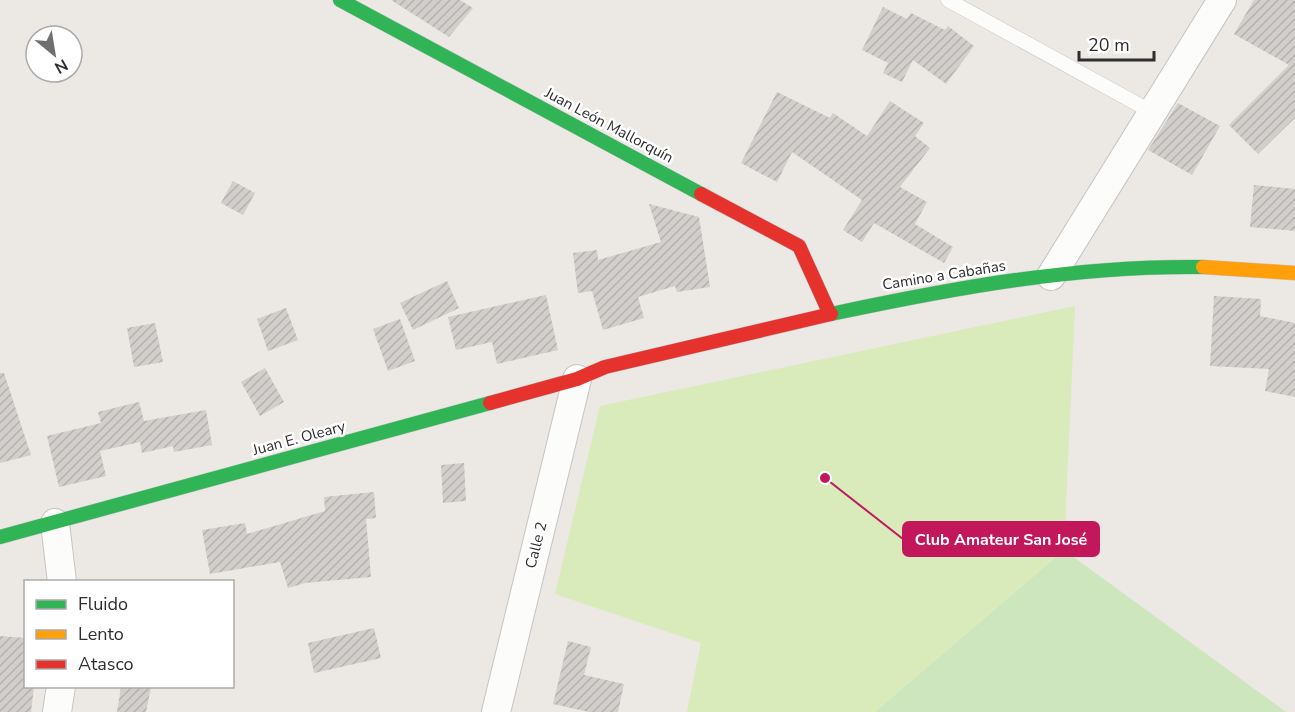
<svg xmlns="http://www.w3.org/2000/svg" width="1295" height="712" font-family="'Nunito Sans',sans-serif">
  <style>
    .green { fill: #cee6be }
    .pitch { fill: #d9eabb }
    .building { fill: url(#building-hatch) }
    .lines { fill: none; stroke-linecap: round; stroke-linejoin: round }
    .lane-casing { stroke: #c5c4c5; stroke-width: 15 }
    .street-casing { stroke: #c5c4c5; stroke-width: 30 }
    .fast-casing { stroke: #c5c4c5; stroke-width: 15 }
    .slow-casing { stroke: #c5c4c5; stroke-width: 15 }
    .jam-casing { stroke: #c5c4c5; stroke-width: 15 }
    .lane { stroke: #fcfcfb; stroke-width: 14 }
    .street { stroke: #fcfcfb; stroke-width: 28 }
    .fast { stroke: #30b455; stroke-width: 14 }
    .slow { stroke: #ff9f0a; stroke-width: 14 }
    .jam { stroke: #e5322d; stroke-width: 14 }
    .labels { text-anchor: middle; stroke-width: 5; stroke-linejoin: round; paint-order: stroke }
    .street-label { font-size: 15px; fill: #2e2e2e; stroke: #fff }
    .leader { fill: none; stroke: #c2185b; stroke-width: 2 }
    .callout-dot { fill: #c2185b; stroke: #fff; stroke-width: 2 }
    .callout { fill: #c2185b; stroke: #c2185b; stroke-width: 2 }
    .callout-label { font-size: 16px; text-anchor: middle; font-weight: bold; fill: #fff }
  </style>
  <defs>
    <pattern id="building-hatch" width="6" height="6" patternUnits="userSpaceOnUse" patternTransform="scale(1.5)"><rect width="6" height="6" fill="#d1cecb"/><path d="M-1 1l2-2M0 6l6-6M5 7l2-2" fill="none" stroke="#b4b1af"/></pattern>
  </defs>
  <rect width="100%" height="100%" fill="#ece8e4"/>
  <polygon class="green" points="1064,550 1286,712 875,712"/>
  <polygon class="pitch" points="1075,306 1064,550 875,712 687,712 701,643 555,594 600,406"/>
  <g class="building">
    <polygon points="391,0 460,0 473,8 449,37"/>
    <polygon points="1254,0 1295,0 1295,118 1258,154 1229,125 1289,65 1234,34"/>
    <polygon points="883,7 907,19 911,13 945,30 948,26 974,46 946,84 913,60 902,82 883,73 888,63 862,50"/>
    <polygon points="777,92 830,118 833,113 867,136 890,101 924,123 915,136 930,148 900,187 927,202 915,224 953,247 944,263 874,223 862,242 843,230 862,200 792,152 777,182 741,163"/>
    <polygon points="1178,103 1220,126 1192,175 1148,150"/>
    <polygon points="233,181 255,193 243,215 221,203"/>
    <polygon points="1254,185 1295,189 1295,231 1250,227"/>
    <polygon points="649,204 699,217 710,287 677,292 675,286 638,297 644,318 603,330 592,291 578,293 573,253 597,250 598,260 661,242"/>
    <polygon points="447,281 459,308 413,330 400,303"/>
    <polygon points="546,295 558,350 497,364 492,342 456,350 448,317"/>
    <polygon points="1214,296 1261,299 1260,316 1295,323 1295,397 1265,391 1269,369 1210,366"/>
    <polygon points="286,308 298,340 268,351 257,319"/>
    <polygon points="400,319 415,361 388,371 373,329"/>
    <polygon points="155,323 163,362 134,367 127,328"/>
    <polygon points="265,368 284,402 260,416 241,382"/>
    <polygon points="0,373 4,373 31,455 0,463"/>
    <polygon points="139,402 144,421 206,410 212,445 174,452 173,446 142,453 140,442 100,451 106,476 59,487 47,436 101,423 98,412"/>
    <polygon points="464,463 466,501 443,503 441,465"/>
    <polygon points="374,492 376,518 366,519 371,577 305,583 288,588 280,562 210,574 202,530 245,523 247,534 325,511 324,497"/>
    <polygon points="374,628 381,658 314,673 308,643"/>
    <polygon points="0,636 26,638 26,687 34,687 31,712 0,712"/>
    <polygon points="568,641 591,647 584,675 624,684 618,712 589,712 553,704"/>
    <polygon points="121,687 151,687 146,712 117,712"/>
  </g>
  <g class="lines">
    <g class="lane-casing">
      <polyline id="lane" points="948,0 1152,112"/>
    </g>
    <g class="street-casing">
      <g id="street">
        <polyline points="1051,276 1222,0"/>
        <polyline points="55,523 62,582"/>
        <polyline points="57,712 61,686"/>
        <polyline points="496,712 577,379"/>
      </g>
    </g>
    <g class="fast-casing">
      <g id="fast">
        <polyline points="340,0 701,194"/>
        <path d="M831,314C953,288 1078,265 1203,267"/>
        <polyline points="0,537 490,403"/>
      </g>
    </g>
    <g class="slow-casing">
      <polyline id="slow" points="1203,267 1295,273"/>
    </g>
    <g class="jam-casing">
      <g id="jam">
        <polyline points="701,194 799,246 829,312"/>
        <polyline points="490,403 577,379 605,367 831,314"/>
      </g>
    </g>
    <use href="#lane" class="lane"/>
    <use href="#street" class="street"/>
    <use href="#fast" class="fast"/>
    <use href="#slow" class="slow"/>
    <use href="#jam" class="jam"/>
  </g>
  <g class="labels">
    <g class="street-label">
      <text transform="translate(609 125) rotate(28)" y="5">Juan León Mallorquín</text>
      <text transform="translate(944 275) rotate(-9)" y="5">Camino a Cabañas</text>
      <text transform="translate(299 438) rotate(-15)" y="5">Juan E. Oleary</text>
      <text transform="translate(536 545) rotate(-76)" y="5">Calle 2</text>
    </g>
  </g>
  <path class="leader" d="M825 478L903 539"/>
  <circle class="callout-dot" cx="825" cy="478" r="6"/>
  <rect class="callout" x="903" y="522" width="196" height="34" rx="6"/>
  <g class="callout-label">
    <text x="1001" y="545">Club Amateur San José</text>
  </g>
  <rect x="24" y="580" width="210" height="108" fill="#ffffff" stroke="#ababab" stroke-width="1.5"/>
  <rect x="36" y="600" width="30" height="9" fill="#30b455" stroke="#ababab" stroke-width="1.5"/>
  <text x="78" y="610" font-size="18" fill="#2e2e2e">Fluido</text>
  <rect x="36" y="630" width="30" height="9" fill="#ff9f0a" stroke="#ababab" stroke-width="1.5"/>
  <text x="78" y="640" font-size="18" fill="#2e2e2e">Lento</text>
  <rect x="36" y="660" width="30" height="9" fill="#e5322d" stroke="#ababab" stroke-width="1.5"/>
  <text x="78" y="670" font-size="18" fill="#2e2e2e">Atasco</text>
  <g transform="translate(54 54) rotate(150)"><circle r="28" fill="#ffffff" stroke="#ababab" stroke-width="1.5"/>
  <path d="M0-4.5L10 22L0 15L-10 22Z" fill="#706f6e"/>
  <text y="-9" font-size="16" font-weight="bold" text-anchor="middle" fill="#2e2e2e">N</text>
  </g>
  <path d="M1079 51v9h75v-9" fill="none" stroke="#2e2e2e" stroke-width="3"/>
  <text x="1088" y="51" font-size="18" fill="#2e2e2e" stroke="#ffffff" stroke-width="4.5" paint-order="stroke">20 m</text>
</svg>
